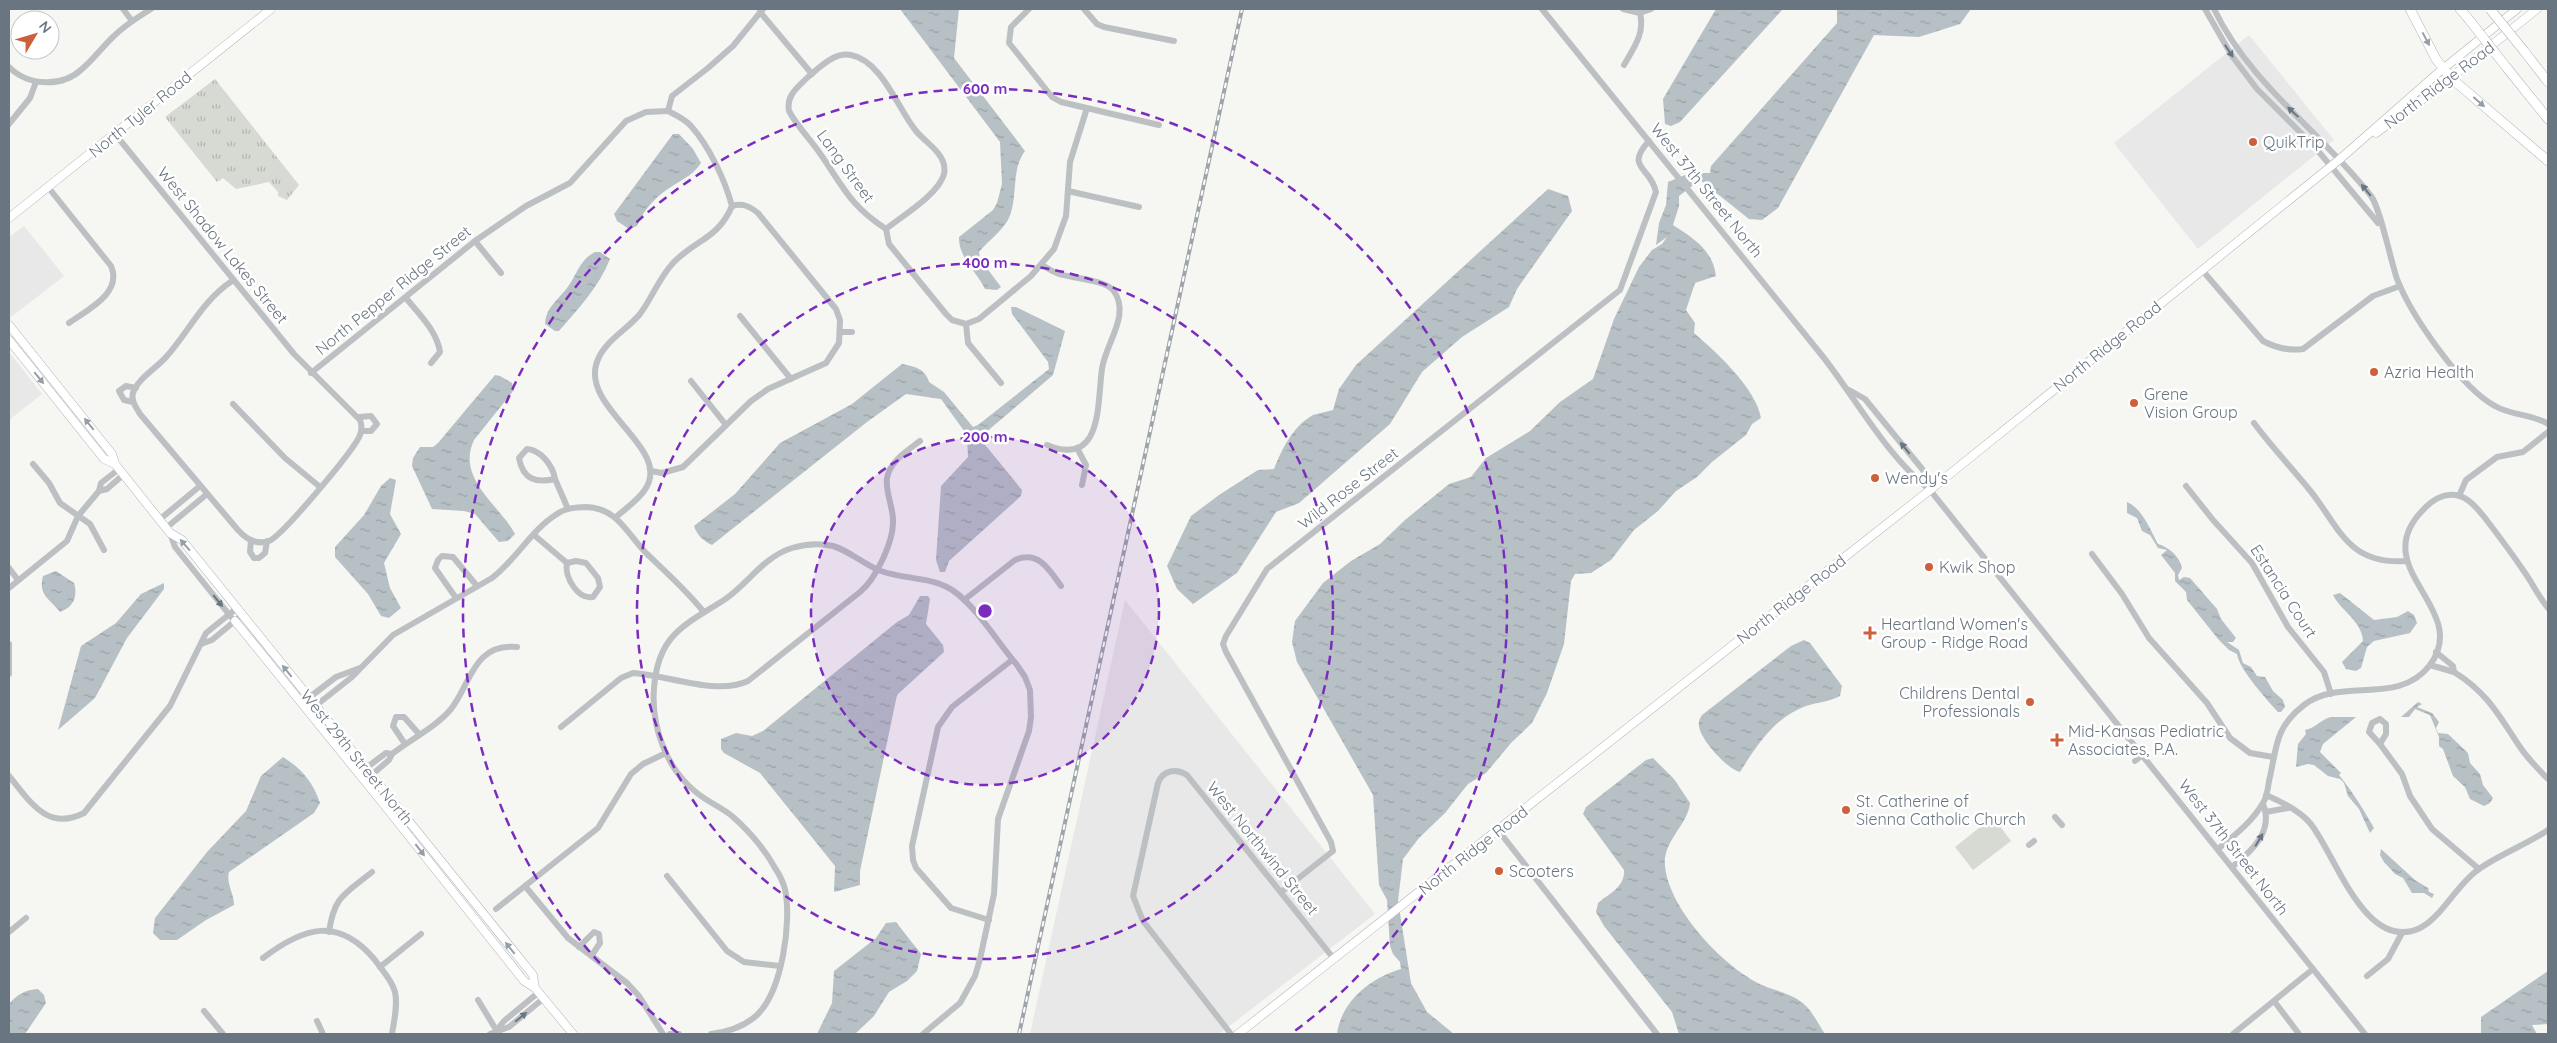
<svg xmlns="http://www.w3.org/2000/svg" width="2557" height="1043" font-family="Quicksand,sans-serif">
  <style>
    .built { fill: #e7e8e7 }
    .grass { fill: url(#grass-tufts) }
    .park { fill: #d6dad3 }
    .water { fill: url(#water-ripples) }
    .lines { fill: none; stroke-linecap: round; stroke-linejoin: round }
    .major-casing { stroke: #b0b4b7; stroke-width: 9 }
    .highway-casing { stroke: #b2b5b8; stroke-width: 10 }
    .minor { stroke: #bcc0c3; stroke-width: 6 }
    .major { stroke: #fff; stroke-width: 8 }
    .highway { stroke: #fff; stroke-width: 9 }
    .rail-casing { stroke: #9ea4a9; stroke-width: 4 }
    .rail { stroke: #fff; stroke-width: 2; stroke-dasharray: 5.5; stroke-linecap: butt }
    .highway-bridge-casing { stroke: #b2b5b8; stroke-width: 10; stroke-linecap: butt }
    .highway-bridge { stroke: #fff; stroke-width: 9 }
    .oneway { fill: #969fa7 }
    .oneway2 { fill: #697681 }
    .ring { fill: none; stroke: #7b2cbf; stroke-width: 2.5; stroke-dasharray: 9 6 }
    .poi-dot { fill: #ce5f3b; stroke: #fff; stroke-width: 2 }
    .labels { text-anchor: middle; stroke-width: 5; stroke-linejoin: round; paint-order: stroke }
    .street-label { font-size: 16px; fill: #697681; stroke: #fff }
    .poi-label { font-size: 16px; fill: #697681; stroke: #fff; text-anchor: start }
    .centre { fill: #7b2cbf; stroke: #fff; stroke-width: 2.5 }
    .ring-label { font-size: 15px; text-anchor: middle; font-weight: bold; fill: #7b2cbf; stroke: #fff; stroke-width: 5; stroke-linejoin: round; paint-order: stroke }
  </style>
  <defs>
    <pattern id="grass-tufts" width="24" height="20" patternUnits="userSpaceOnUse" patternTransform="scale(1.25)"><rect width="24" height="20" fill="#d6dad3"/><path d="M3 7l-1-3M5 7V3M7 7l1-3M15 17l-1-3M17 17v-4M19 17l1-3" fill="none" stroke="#b2b5b1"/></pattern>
    <pattern id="water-ripples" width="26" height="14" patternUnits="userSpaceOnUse" patternTransform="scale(1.25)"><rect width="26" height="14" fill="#b7c1c5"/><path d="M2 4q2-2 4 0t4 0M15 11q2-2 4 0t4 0" fill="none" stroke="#99a1a5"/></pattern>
  </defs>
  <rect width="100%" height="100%" fill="#f6f6f3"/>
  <g class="built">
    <polygon points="2249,35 2334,140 2198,249 2114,143"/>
    <polygon points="24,226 64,276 11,317 9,314 9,237"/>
    <polygon points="9,352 42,394 9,420"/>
    <polygon points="1125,600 1375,914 1219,1034 1030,1034"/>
  </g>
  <polygon class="grass" points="215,79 299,185 287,200 278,196 278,192 269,182 236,189 223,178 217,182 165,117"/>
  <polygon class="park" points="1993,817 2011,841 1973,870 1955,847"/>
  <g class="water">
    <path d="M900,9H959L954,58L1025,151C1010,171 1019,198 1008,220C1001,232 988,241 979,252L980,259L1001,287L997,290L985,289C977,272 958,257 959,237L993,210L997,203L1002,184L1000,142Z"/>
    <polygon points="1716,9 1783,9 1680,122 1671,126 1665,124 1663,99"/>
    <path d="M1837,9H1971L1960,24L1919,37L1874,35L1778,208L1762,220L1749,219L1700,180L1679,196V206L1673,225C1693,238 1713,250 1716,276L1695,283L1686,310L1695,323L1694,333C1716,352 1756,388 1761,418L1752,424L1746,435L1712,462L1697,477L1676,491L1658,511L1634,530L1611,560L1591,573L1575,574L1571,581L1564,644L1547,693L1532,723L1511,743L1486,773L1468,784L1445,813L1419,838L1403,859L1398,901L1411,983L1427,1012L1454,1034H1337C1341,1002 1370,978 1401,969L1400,962L1393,954L1390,946L1387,900L1379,885L1373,795L1297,662L1292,642L1295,621L1323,583L1351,561L1380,544L1405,520L1449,484L1471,477L1486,458L1530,431L1560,402L1593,379L1614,319L1639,267L1652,250L1662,244L1667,237L1656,245L1659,223L1666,205L1668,182L1690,173H1710L1711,166L1837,23Z"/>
    <path d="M673,134H679L693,149L701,163C694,174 685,178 674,185C658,194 643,210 637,226L629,229L617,221L614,214Z"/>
    <path d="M1548,189L1568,196L1572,211L1517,289L1509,307L1462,337L1422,372L1390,424L1299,503L1276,512L1237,573L1193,604L1177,589L1167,566L1191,516L1219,495L1258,470L1274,469C1282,449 1293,426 1313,415C1319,413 1327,412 1333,410L1339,389L1356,365Z"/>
    <path d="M595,252H600L610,259C599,287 578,309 559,331H555L545,324C546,307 558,300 567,288C577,275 579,260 595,252Z"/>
    <path d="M1011,307H1016L1065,331L1053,375L984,434L982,441L1022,490L1021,496L949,561L945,572H940L936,560L941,486L968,457L967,435L941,399L906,394L867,422L712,545C703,541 697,535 694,526L735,494L780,443L852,404L902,364C915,367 925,368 929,382L944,392L973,427L978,425L1049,369L1048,362L1012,314Z"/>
    <path d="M495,375L500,376L512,383L514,390L474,440C456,479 499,504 515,534L508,541L499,542L475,514L464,511L432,509L412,466L413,458L420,447H433L438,443Z"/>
    <polygon points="390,478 396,480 390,514 401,534 384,563 390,588 401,608 389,618 381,616 368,594 335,557 335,547 364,515 381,486"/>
    <path d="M2127,502C2142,508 2151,531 2158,544C2168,547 2179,555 2182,568L2178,575L2179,580L2184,577L2190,578L2217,609L2221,619L2236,638L2233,642H2227L2239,650L2243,663L2251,667L2257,676L2265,677L2273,691L2283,700L2285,707L2281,712H2278C2267,700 2239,669 2237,654L2229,650L2218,639L2187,600L2186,592L2175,581V573L2161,555L2167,550L2158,548L2150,535L2142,531L2137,518L2127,513Z"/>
    <path d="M56,571L74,583C78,596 74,607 60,612C49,598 38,595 43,576Z"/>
    <polygon points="164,583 164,589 127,638 95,698 58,730 81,646 116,623 141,594"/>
    <path d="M2340,593L2374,620L2397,617L2408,611L2414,615L2417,623L2410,633L2374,641L2367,647L2361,668L2356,671L2346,669L2342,662L2363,641C2362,621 2341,611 2333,595Z"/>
    <polygon points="920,596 928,596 930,599 926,624 943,645 944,652 897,695 860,871 860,885 834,892 835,866 760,773 724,753 721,749 721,739 736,733 752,736 763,731 897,622 909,615"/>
    <path d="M1804,640L1810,643L1842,686L1840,696C1829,702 1818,702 1806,706C1775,717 1757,745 1740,772C1727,769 1700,739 1699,726C1698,722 1700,718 1702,715L1791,646Z"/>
    <polygon points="2418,702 2422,704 2417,707 2432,713 2439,722 2436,728 2438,733 2448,734 2468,753 2470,763 2480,774 2483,785 2493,798 2490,803 2484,806 2470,799 2465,787 2453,776 2443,749 2439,746 2439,737 2430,715 2415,709 2409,717 2401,717"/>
    <path d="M2331,717H2356L2323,744L2320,752L2341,773L2339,775C2353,792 2363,809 2374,828L2370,833L2359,809L2348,796L2344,783L2340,779L2328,776L2314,765L2308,764L2296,767L2298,744L2306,734L2305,730C2316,728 2320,720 2331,717Z"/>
    <path d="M283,757C302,769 313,782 320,803L314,813L229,872C226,884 234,893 234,905L206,920L177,940H160L153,933L155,918L207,852L246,811L261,776Z"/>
    <path d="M1653,758L1674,779L1690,803C1688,825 1662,842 1665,866C1669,908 1719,961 1754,981C1770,991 1793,992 1806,1006C1813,1013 1819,1025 1825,1034H1679L1672,1012L1604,926L1596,912L1598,903C1610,893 1625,887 1624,870L1583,814L1586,807L1646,760Z"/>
    <polygon points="2381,849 2415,880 2428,888 2429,892 2434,894 2432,898 2424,893 2412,893 2403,878 2395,874 2384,862 2380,855"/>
    <polygon points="896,922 921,954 917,971 907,981 889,992 874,1016 855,1034 817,1034 832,1003 834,971 876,938 886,923"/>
    <polygon points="2548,971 2548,1024 2532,1025 2537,1034 2481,1034 2481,1017"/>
    <path d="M38,989L44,995L46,1003L25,1034H9V1004C18,994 25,990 38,989Z"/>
  </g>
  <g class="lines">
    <g class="major-casing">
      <g id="major">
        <polyline points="2376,133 2438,88 2537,9"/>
        <polyline points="9,218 271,9"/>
        <polyline points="9,325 112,454 115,464 170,533 182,540 533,975 535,988"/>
        <polyline points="9,340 104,459 115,464"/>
        <polyline points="235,621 385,806 524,981 535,988 573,1034"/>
        <polyline points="1238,1034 1930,490 2340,159 2438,73 2517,9"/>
      </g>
    </g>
    <g class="highway-casing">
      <g id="highway">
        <polyline points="2410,9 2436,59 2451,78 2548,161"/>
        <polyline points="2460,9 2467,17"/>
        <polyline points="2524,51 2548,82"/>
        <polyline points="2507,68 2548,119"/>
      </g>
    </g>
    <g class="minor">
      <polyline points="123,9 132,21"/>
      <polyline points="1029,9 1011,27 1009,43 1052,97 1061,102 1159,125"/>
      <polyline points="1084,9 1097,24 1104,27 1174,41"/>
      <path d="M1542,9L1824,358C1858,402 1886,455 1930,490L2365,1034"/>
      <polyline points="1623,9 1640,13 1651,9"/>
      <polyline points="2205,9 2232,56 2257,89 2314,146 2378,223"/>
      <path d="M2214,9C2250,84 2321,132 2371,196C2380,207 2391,262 2397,279C2411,315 2461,388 2495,406C2512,416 2533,414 2548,424"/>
      <polyline points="760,12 812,74"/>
      <path d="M1624,65C1634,47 1645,34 1640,13"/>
      <path d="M9,67C28,86 62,88 82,69C94,59 103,46 114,36C125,25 138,17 151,9"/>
      <polyline points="668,111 672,96 708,68 733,46 763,9"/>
      <path d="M668,111C676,115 685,119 691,126C709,146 725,180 732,206"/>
      <polyline points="9,124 30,98 36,82"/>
      <path d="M115,134L294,354L360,420C362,425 362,430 360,435C355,449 282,536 269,541C257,545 246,539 238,530L140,414C136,407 131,401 133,393C138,378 157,368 167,356C189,331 203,300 232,281"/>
      <path d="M48,187L111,266C123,293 87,310 69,323"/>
      <polyline points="1068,191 1139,207"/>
      <path d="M886,229C902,216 939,194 944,174C948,155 927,144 916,131C898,109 882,61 851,55C834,52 820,67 808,77C798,87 786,95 789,111C797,126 809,138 819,152C843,186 849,205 886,229L889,244L946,314L952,320L966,324"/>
      <polyline points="475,241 501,273"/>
      <path d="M1042,265C1047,268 1053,272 1059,274C1072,278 1105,280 1113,290C1132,314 1105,344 1102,369C1097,404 1103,468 1047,445"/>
      <path d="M2202,270L2263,341C2276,348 2288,351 2303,349L2373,296L2400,286"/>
      <path d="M406,298C419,314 437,331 440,352L431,363"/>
      <polyline points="740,316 791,379"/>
      <polyline points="966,324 979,319 1031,276 1054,249 1066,216 1070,162 1087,108"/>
      <polyline points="966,324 968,343 1001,383"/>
      <polyline points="841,332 852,332"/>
      <polyline points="311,373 475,241 526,206 570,183 626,121 646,112 668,111"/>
      <polyline points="691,381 726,425"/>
      <polyline points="1849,390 1865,399 1923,470 1930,490"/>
      <polyline points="133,402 124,400 119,391 126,386 136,388"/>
      <polyline points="233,404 285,458 320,487"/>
      <polyline points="359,417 371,416 377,424 371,431 362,431"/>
      <path d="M2254,423C2271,446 2290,466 2308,488C2339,525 2346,565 2406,561"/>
      <polyline points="1077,448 1086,465 1082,485"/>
      <path d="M527,449C541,450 553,466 555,479C536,483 523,480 519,458Z"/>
      <polyline points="33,464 49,483 60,503 90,524 104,550"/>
      <path d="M651,471L662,473L683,467L751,401L768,389L826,363L839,343L840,320L836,309L758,213C749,206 743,203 732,206"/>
      <polyline points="555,479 568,509"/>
      <polyline points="2186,486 2213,520 2252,563 2288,627 2324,672 2331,694"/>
      <polyline points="99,491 107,489 123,475"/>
      <polyline points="2459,496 2466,480 2497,457 2523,452 2548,432"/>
      <path d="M616,517C625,509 637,501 644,491C675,450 584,411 596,365C602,342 626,331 640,314C652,298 659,278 673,263C695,240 718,239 732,206"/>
      <polyline points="159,520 200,486"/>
      <polyline points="166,528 207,494"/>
      <polyline points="170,533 175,547 231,617"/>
      <polyline points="534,535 567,563"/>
      <polyline points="251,540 250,552 254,558 259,558 265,553 267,541"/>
      <polyline points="2092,554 2122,594 2149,638 2207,703 2230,738 2250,753 2273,757"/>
      <path d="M576,561L586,563L598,578L600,587L593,597C578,600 564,577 567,563Z"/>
      <polyline points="9,568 18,580"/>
      <polyline points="9,588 67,541 78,516 99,491 101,483 119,469"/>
      <polyline points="456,598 435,568 438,560 442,556 453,557 477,586"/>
      <path d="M964,600L1015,560C1038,550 1049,569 1061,586"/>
      <polyline points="9,644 9,674"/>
      <polyline points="201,644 212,640 242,615"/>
      <polyline points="2430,665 2454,672 2453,666 2436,652"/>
      <path d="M2454,672C2488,693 2499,716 2520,747C2528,759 2538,769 2548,779"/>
      <polyline points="302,703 336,677 360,668"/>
      <path d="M309,711L352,677L393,635L492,578C516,560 531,530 557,514C565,508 576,507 586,507C618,508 627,534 647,554C667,573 686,590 703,611"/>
      <path d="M561,727L621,678L633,673C668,675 716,696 748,681L860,592C876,579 894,541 893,520C893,507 885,491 887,478C890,461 907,451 920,441"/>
      <polyline points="405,744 393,726 396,717 404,717 419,734"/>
      <polyline points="2380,744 2369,732 2372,723 2380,719 2386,724 2386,734 2380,744 2402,774 2410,796 2432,829 2479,869"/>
      <polyline points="2135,761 2144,754"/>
      <polyline points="362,771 386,753 392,754"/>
      <path d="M9,776C30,801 47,832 84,813L170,706L206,633L237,608"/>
      <path d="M368,778L389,760L392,754C411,739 436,727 451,709C471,684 473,643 517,647"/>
      <path d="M2266,795C2280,801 2300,811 2310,823C2335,853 2365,954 2420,928C2441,918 2457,884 2479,869C2500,854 2526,845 2548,830"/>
      <polyline points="2266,812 2288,808"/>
      <polyline points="2055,817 2062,825"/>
      <polyline points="1498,830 1657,1034"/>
      <polyline points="2029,845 2034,841"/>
      <path d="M2218,849C2234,836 2253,821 2263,803C2267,797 2268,788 2269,781C2277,748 2274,728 2304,705C2341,676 2398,707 2430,665C2472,608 2365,569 2423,510C2431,501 2443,493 2456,495C2468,497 2477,508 2485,518C2498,535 2511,552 2523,570C2532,582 2538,596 2548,608"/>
      <path d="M2232,867C2252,851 2274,831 2263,804"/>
      <polyline points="667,876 727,951 744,962 780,966"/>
      <polyline points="525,886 568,938 627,983 639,996 663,1034"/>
      <path d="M1281,892L1333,851L1331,842L1226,652L1223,644L1226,636L1267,569L1620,290L1656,192C1651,167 1624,168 1649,141"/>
      <polyline points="496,909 598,828 631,774 643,764 666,753"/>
      <polyline points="989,920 951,908 916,868 913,860 912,846 938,727 952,707 1012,660"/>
      <polyline points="9,932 26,918"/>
      <path d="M329,932C334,896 345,894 372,872"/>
      <polyline points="579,947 594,932 599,934 600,943 592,955"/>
      <path d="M263,958C304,927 338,916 375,960C382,970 392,980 395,992C398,1005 394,1021 392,1034"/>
      <polyline points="380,967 421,934"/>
      <polyline points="2367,976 2388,959 2402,933"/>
      <polyline points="478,1000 498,1033"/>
      <polyline points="2274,1001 2299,1034"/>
      <polyline points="204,1011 223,1034"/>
      <polyline points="317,1021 323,1034"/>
      <polyline points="497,1030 504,1021 539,992"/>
      <polyline points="490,1034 509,1027 544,998"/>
      <polyline points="670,1034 679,1034"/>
      <path d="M711,1034C727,1032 745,1026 757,1015C782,991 792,922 785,889C783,882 779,874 775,868C765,850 748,830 732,816C721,807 708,802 697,793C666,769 651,726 654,688C658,634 685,625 724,600C748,584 763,557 792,548C805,544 819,543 833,546C850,551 864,565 881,571C905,580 934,576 955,592C977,608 999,644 1017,665L1025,677L1030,690L1031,717L1029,731L998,819L994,894L980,959L975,976L960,1003L923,1034"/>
      <path d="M1231,1034L1143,921L1133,896L1158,783C1163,770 1176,768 1187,775L1334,959"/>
      <polyline points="2233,1034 2313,969"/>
    </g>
    <use href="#major" class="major"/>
    <use href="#highway" class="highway"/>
    <g class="rail-casing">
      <polyline id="rail" points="1019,1034 1242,9"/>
    </g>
    <use href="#rail" class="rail"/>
    <g class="highway-bridge-casing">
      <g id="highway-bridge">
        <polyline points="2490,9 2524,51"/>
        <polyline points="2467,17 2507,68"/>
      </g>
    </g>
    <use href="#highway-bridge" class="highway-bridge"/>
  </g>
  <defs><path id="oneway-solid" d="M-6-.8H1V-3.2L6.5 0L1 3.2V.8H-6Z" transform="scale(1.25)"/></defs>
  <g class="oneway">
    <use href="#oneway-solid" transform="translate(2426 39) rotate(62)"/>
    <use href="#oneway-solid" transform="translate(2479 102) rotate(41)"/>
    <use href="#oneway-solid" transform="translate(39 378) rotate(51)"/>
    <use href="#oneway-solid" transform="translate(89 424) rotate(-129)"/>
    <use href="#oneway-solid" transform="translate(185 545) rotate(-131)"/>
    <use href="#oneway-solid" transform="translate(287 671) rotate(-129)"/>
    <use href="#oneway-solid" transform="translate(420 850) rotate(52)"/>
    <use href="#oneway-solid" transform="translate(510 948) rotate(-129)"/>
  </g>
  <g class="oneway2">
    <use href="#oneway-solid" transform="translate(2229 51) rotate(56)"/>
    <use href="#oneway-solid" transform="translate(2293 112) rotate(-137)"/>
    <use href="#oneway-solid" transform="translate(2366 190) rotate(-129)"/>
    <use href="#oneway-solid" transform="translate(1905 448) rotate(-129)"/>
    <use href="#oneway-solid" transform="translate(218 601) rotate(51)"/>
    <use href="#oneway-solid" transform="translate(2259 840) rotate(-59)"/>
    <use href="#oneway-solid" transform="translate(521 1017) rotate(-39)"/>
  </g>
  <circle cx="985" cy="611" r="174" fill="#7b2cbf" fill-opacity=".12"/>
  <g class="ring">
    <circle cx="985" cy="611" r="174"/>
    <circle cx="985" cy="611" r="348"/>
    <path d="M678 1033A522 522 0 1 1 1292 1033"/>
  </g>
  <g class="poi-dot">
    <circle cx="2253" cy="142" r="5"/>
    <circle cx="2374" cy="372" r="5"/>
    <circle cx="2134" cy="403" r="5"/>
    <circle cx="1875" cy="478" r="5"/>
    <circle cx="1929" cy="567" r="5"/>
    <path d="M1867.5 625.5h5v5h5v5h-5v5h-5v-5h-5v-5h5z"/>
    <circle cx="2030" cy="702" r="5"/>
    <path d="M2054.5 732.5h5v5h5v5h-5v5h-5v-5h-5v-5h5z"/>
    <circle cx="1846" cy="810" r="5"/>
    <circle cx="1499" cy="871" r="5"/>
  </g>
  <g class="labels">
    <g class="street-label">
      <text transform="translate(2439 85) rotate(-37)" y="6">North Ridge Road</text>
      <text transform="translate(140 114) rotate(-39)" y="6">North Tyler Road</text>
      <text transform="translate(846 166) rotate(54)" y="6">Lang Street</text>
      <text transform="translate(1707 190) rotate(51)" y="6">West 37th Street North</text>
      <text transform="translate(223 245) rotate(51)" y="6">West Shadow Lakes Street</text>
      <text transform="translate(393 290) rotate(-39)" y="6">North Pepper Ridge Street</text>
      <text transform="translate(2107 346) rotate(-39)" y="6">North Ridge Road</text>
      <text transform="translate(1348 488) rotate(-38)" y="6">Wild Rose Street</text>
      <text transform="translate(2284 591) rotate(57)" y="6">Estancia Court</text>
      <text transform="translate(1791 599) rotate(-38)" y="6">North Ridge Road</text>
      <text transform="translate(357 757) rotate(51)" y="6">West 29th Street North</text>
      <text transform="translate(2234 847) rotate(52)" y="6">West 37th Street North</text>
      <text transform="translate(1263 848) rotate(51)" y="6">West Northwind Street</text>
      <text transform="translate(1473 850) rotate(-38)" y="6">North Ridge Road</text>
    </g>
    <g class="poi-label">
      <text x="2263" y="148">QuikTrip</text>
      <text x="2384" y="378">Azria Health</text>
      <text x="2144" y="400">Grene<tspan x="2144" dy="18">Vision Group</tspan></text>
      <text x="1885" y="484">Wendy's</text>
      <text x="1939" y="573">Kwik Shop</text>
      <text x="1881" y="630">Heartland Women's<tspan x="1881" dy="18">Group - Ridge Road</tspan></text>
      <text x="2020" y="699" text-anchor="end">Childrens Dental<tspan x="2020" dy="18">Professionals</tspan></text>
      <text x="2068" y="737">Mid-Kansas Pediatric<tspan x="2068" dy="18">Associates, P.A.</tspan></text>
      <text x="1856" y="807">St. Catherine of<tspan x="1856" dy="18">Sienna Catholic Church</tspan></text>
      <text x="1509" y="877">Scooters</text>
    </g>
  </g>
  <circle cx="985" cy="611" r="8" class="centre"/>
  <g class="ring-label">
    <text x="985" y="94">600 m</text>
    <text x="985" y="268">400 m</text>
    <text x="985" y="442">200 m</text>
  </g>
  <rect width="2557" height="1043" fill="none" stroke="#697681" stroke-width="20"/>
  <g transform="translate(35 35) rotate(52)"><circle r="24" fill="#ffffff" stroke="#c3c8cd"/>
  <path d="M0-4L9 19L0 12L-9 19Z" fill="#ce5f3b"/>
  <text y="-8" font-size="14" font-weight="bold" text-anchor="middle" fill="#697681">N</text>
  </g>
</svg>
